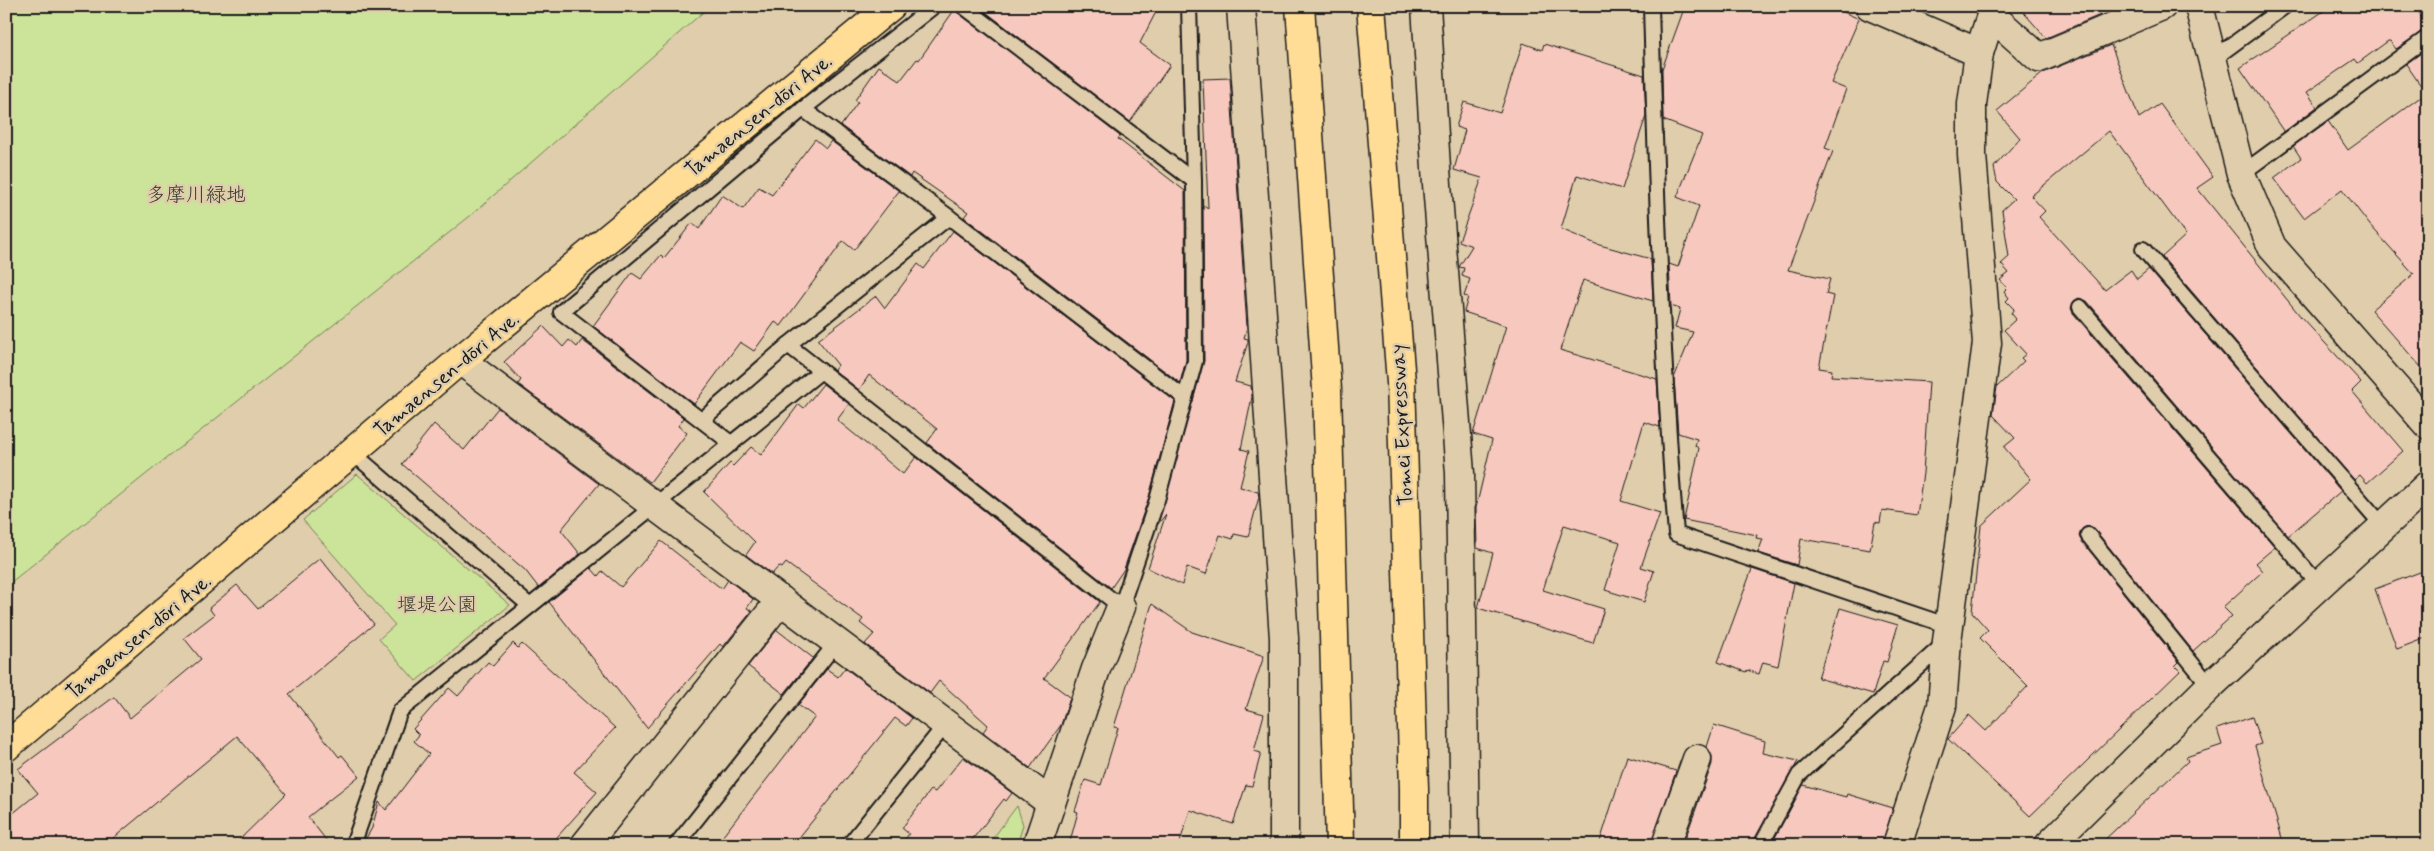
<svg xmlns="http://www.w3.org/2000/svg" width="2434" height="851" font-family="Mynerve,'Klee One',sans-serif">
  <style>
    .green { fill: #cce499; stroke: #74805a }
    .building { fill: #f7c8bd; stroke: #1c1c1c }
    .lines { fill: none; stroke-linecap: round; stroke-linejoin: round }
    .lane-casing { stroke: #1c1c1c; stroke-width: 18 }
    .street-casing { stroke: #1c1c1c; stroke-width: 31 }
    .primary-casing { stroke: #1c1c1c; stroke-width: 31 }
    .highway-casing { stroke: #1c1c1c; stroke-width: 31 }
    .lane { stroke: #e0cdab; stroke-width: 14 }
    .street { stroke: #e0cdab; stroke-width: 28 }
    .primary { stroke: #ffdd96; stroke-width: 28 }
    .highway { stroke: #ffdd96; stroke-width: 28 }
    .labels { text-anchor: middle; stroke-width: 5; stroke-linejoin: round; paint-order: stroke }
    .street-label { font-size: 20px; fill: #1c1c1c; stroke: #e0cdab }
    .park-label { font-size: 20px; fill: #363a2f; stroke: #e0cdab }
  </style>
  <rect width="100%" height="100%" fill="#e0cdab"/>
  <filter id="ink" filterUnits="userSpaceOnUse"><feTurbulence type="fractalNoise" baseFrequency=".02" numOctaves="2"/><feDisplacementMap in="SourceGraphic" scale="10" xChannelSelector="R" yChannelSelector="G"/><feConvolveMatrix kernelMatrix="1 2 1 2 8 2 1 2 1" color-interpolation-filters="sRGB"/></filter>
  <g filter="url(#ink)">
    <g class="green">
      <polygon points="12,6 710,6 470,216 6,586 6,10"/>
      <polygon points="357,474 510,605 416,681 379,639 395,625 303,520"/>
      <polygon points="1017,806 1023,825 1017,845 988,845"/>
    </g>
    <g class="building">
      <polygon points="978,6 1159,6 1140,43 1170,65 1130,122"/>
      <polygon points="1685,6 1830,6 1859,19 1831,83 1846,89 1825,148 1833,151 1788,270 1830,279 1826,294 1833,296 1819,368 1832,370 1831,376 1929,382 1923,473 1917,515 1882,510 1880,523 1875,522 1870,550 1801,539 1797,565 1758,553 1763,539 1756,538 1757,535 1684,520 1699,448 1695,446 1697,439 1678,433 1674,378 1693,332 1675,328 1680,309 1671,306 1669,264 1678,267 1699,206 1677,197 1702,135 1663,120 1662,69"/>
      <polygon points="2018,6 2096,6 2100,15 2046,38"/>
      <polygon points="2331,6 2414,6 2428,25 2428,28 2396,49 2390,41 2388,41 2358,63 2355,59 2307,92 2317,107 2284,132 2240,68"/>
      <polygon points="955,9 1120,136 1118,139 1185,191 1186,360 1180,383 964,217 968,212 912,173 910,177 841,126 858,102 855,100 879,66 900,81 917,59 919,60"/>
      <polygon points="1523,43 1542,50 1544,44 1644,75 1646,116 1622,189 1577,175 1561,229 1596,244 1651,259 1653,301 1583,280 1560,350 1657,379 1660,427 1644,422 1621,501 1660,513 1641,567 1654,571 1644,602 1605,590 1620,542 1564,525 1543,590 1604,609 1593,643 1478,608 1493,553 1477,548 1476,508 1492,440 1473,434 1506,326 1464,312 1468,297 1464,296 1470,279 1462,276 1464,268 1459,267 1472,246 1459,241 1482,178 1454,170 1465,130 1456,127 1464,102 1500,113"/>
      <polygon points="2111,45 2139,118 2160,104 2213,177 2197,188 2301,317 2361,382 2352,391 2403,451 2367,483 2360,475 2354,480 2162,257 2186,235 2109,131 2031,196 2045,211 2039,217 2105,290 2131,270 2137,279 2149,269 2341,491 2288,536 2087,301 2079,298 2074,301 2071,308 2073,313 2275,547 2256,563 2263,571 2223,607 2232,616 2193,651 2095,530 2087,526 2082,529 2079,536 2081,540 2179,662 2175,666 2180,671 2030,816 1948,739 1969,715 1986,731 2028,686 1980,638 1988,630 1972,612 1981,526 2031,479 2004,447 2015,438 1993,415 1997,387 2024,361 2021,358 2026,354 2004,330 2016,319 2011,313 2014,309 2006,301 2009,298 2004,291 2007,288 2000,280 2009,273 2001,264 2009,257 2002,210 2014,199 1997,182 1994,167 2020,138 1997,111 2043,73"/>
      <polygon points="2428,48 2428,375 2371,310 2414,274 2369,224 2342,189 2304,218 2274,178 2301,158 2293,146 2328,121 2348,150 2426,93 2406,64"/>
      <polygon points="1230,78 1247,327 1244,338 1248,339 1248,342 1235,382 1251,386 1252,397 1241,449 1249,451 1240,487 1258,492 1259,497 1248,537 1234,534 1233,539 1220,535 1206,574 1187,567 1182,585 1148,568 1166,514 1158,524 1204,361 1203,205 1208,208 1203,79"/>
      <polygon points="815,139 826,148 831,141 899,191 854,250 843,241 781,326 775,322 754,351 740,342 694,404 593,326 632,273 641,279 661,255 664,258 692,223 699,229 722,195 743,209 759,187 772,195"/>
      <polygon points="953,231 1175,401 1149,497 1124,569 1111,588 927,443 937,429 869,375 859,390 834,370 838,365 818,340 876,296 885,308 918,264 924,269"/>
      <polygon points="543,326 563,347 569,340 577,347 582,340 684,418 678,426 687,433 650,482 518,384 521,380 504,362"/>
      <polygon points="823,384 849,404 837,420 903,474 916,457 1100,602 1044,678 1070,697 1061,725 1030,768 983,732 988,725 939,681 930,693 865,644 874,634 860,623 863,619 786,563 782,568 779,566 772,574 746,555 755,542 704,492 730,463 733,466 751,447 761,455 799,404 804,408"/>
      <polygon points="498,408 599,484 561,530 580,554 539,588 525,570 402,464 434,424 464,450"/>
      <polygon points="661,541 722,589 728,580 753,599 747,608 752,611 723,647 720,644 647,728 549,602 591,568 598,576 602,571 621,587"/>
      <polygon points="320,558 374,624 289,694 339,757 342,755 359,776 308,817 330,845 234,845 286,794 237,736 105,845 6,845 6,819 38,793 18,769 114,697 130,718 201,659 184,638 214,615 209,608 237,585 258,609"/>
      <polygon points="1752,569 1794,583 1778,666 1763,662 1759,674 1747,670 1746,672 1718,662"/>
      <polygon points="2428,569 2428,637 2397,649 2375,589"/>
      <polygon points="1152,604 1192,632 1264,656 1246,709 1264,714 1254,751 1261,753 1252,786 1246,785 1233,824 1190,810 1179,845 1069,845 1078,812 1075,811 1085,780 1101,785 1118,728 1114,727"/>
      <polygon points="1840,608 1898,625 1887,662 1883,661 1873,694 1818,678"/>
      <polygon points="777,630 813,658 784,694 748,666"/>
      <polygon points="513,643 518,648 522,644 615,728 574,772 597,792 550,845 362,845 372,828 379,802 386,810 429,754 414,741 419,735 413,729 449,688 458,696 488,662 493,666"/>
      <polygon points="845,668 912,718 906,726 895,718 793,845 716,845 815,717 798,705 827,669 838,677"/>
      <polygon points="2252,717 2261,744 2255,746 2284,845 2099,845 2188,761 2186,757 2222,745 2217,729"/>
      <polygon points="1714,725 1765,741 1763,753 1798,761 1752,845 1683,845 1712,764 1712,756 1707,747"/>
      <polygon points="1627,756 1676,771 1651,845 1599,845"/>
      <polygon points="963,757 1012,793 1006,801 1004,799 968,845 901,845 909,834 902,828 931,790 935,792"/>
      <polygon points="1803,785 1846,797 1847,794 1893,808 1882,845 1771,845"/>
    </g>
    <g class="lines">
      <g class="lane-casing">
        <g id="lane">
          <polyline points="963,6 1194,181"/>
          <path d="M1651,6C1656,182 1662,358 1676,534L1949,626"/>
          <polyline points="2213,59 2285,6"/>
          <polyline points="803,109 949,217 1185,398"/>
          <polyline points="2241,174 2428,37"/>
          <polyline points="2143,249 2383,526"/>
          <polyline points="2080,307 2320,586"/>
          <polyline points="788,345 1121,607 1157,500 1195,361 1194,181 1189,6"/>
          <polyline points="703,419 788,345 949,217"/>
          <polyline points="732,444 561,312 803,109 934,6"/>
          <polyline points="353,453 530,606"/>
          <polyline points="2088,535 2210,686"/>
          <polyline points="353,845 400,711 821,371"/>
          <polyline points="676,845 837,642"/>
          <polyline points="849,845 946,724"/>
          <polyline points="1761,845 1799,775 1945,643"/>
        </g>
      </g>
      <g class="street-casing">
        <g id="street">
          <polyline points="1241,6 1284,638 1284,845"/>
          <polyline points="1426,6 1437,184 1460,473 1465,845"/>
          <polyline points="1870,6 1979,53"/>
          <polyline points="2199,6 2241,174 2272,247 2428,425"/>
          <polyline points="1991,15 2039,58 2162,6"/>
          <polyline points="460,360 1051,803"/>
          <polyline points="585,845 781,600"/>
          <polyline points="1037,845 1096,669 1121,607"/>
          <polyline points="1666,845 1697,759"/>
          <polyline points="1897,845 1942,706 1947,641 1987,343 1972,155 1972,104 1979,53 1994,6"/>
          <polyline points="2049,845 2210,686 2428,485"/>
        </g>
      </g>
      <g class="primary-casing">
        <polyline id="primary" points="6,747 460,360 891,6"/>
      </g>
      <g class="highway-casing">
        <g id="highway">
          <polyline points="1300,6 1327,390 1340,845"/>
          <polyline points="1371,6 1401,382 1414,789 1414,845"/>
        </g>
      </g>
      <use href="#lane" class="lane"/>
      <use href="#street" class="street"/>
      <use href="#primary" class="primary"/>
      <use href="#highway" class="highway"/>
    </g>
  </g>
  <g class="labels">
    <g class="street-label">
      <text transform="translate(758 115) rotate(-39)" y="7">Tamaensen-dōri Ave.</text>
      <text transform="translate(446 374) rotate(-40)" y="7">Tamaensen-dōri Ave.</text>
      <text transform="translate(1401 425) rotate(-93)" y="7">Tomei Expressway</text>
      <text transform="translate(138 636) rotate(-40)" y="7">Tamaensen-dōri Ave.</text>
    </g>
    <g class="park-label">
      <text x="196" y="201">多摩川緑地</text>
      <text x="437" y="611">堰堤公園</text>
    </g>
  </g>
  <rect width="2434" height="851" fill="none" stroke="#e0cdab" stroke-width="25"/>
  <rect x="12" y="12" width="2409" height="826" fill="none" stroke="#1c1c1c" stroke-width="2" filter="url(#ink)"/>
</svg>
